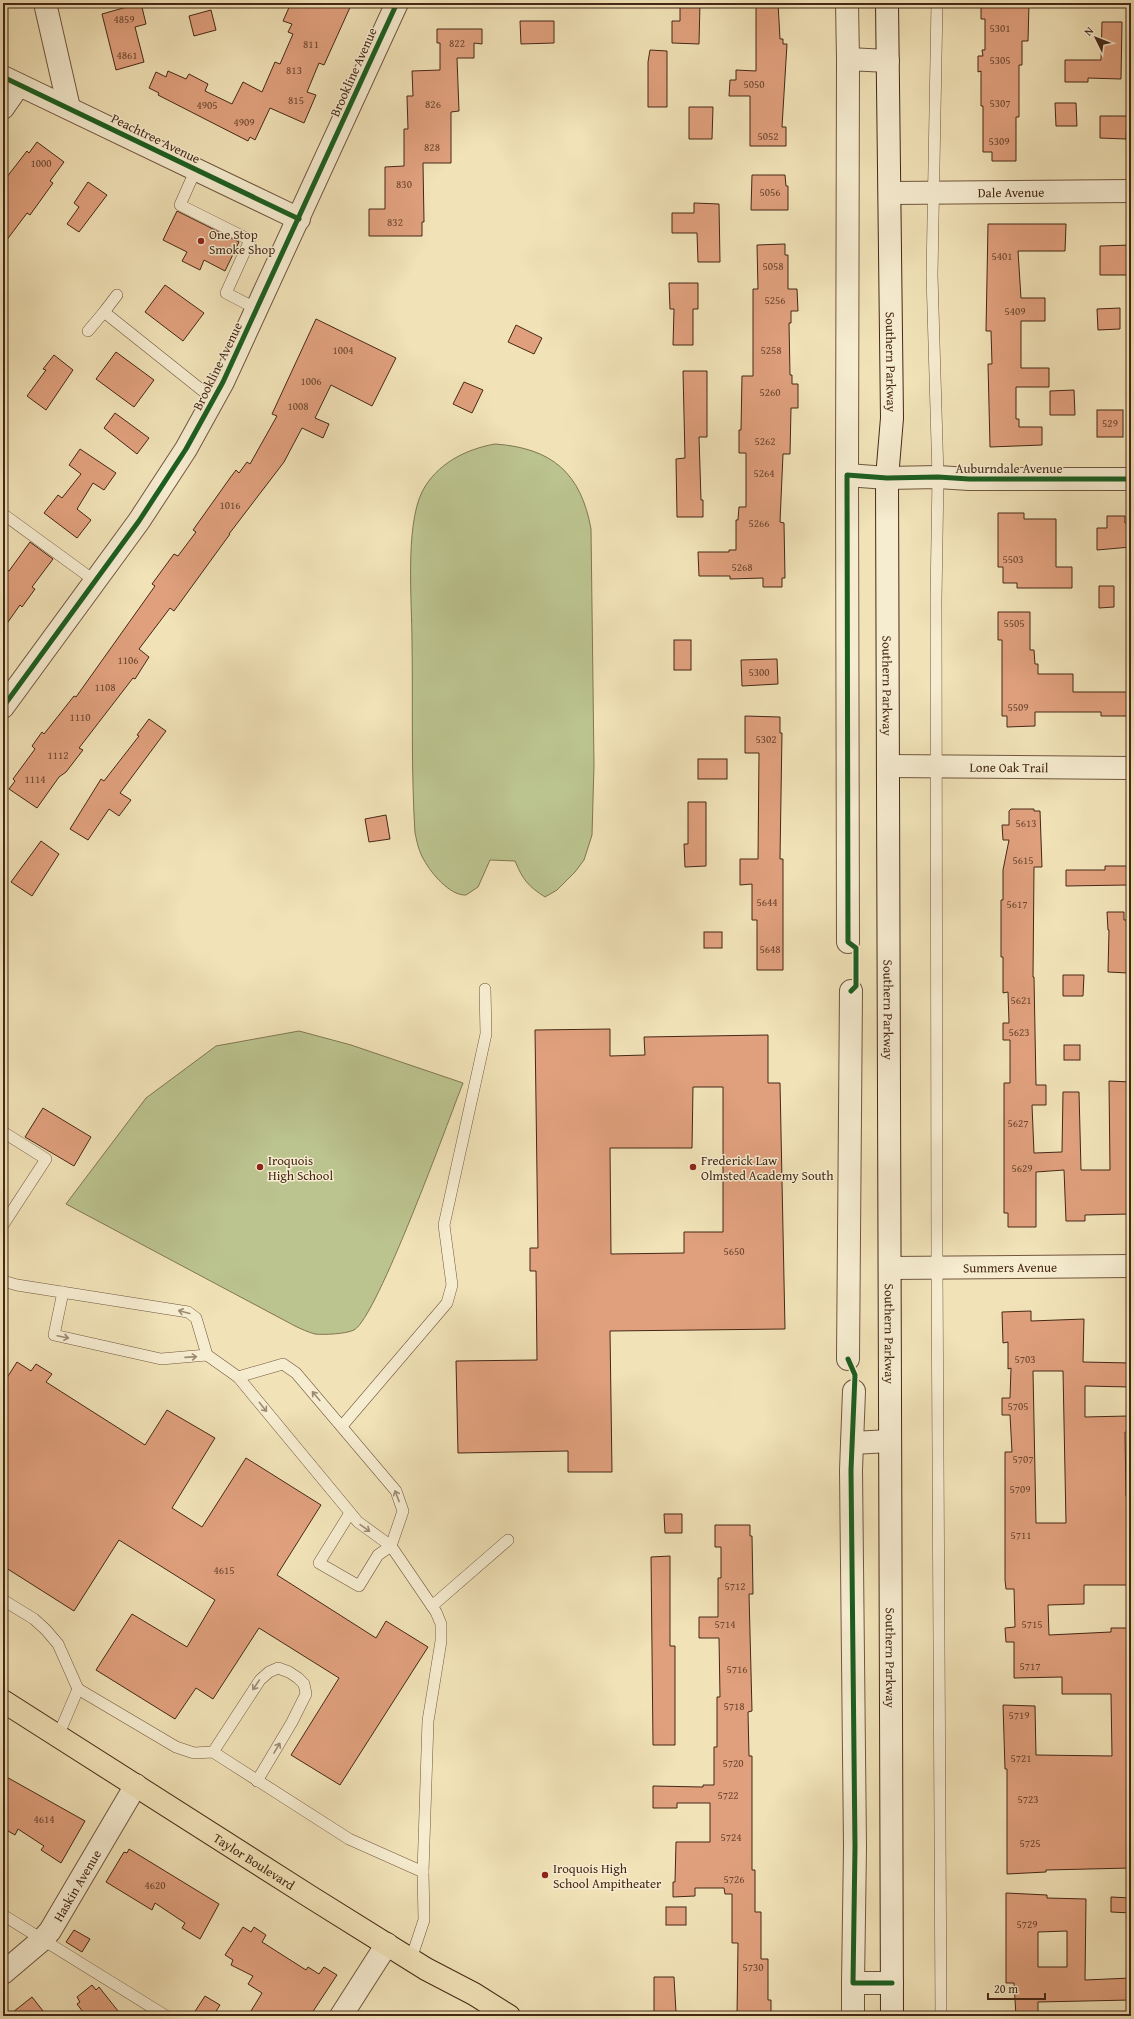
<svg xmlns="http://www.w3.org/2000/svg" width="1134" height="2019" font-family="'Gentium Book Plus',serif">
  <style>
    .green { fill: #bbc38e; stroke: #807652 }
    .building { fill: #e0a07d; stroke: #462816; fill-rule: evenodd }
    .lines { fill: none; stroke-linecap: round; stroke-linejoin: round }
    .service-casing { stroke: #71563e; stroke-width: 12 }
    .minor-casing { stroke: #71563e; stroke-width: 24 }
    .secondary-casing { stroke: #462816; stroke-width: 24 }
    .primary-casing { stroke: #462816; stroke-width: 24 }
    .service { stroke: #f6ecd0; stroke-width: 11 }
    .minor { stroke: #f6ecd0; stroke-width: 22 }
    .secondary { stroke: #f6ecd0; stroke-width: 22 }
    .primary { stroke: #f1e2b7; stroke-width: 22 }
    .cycleway-casing { stroke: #f6ecd0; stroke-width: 8 }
    .cycleway { stroke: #1b5e20; stroke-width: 5 }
    .oneway { stroke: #9e8a73 }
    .poi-dot { fill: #8f2418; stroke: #f6ecd0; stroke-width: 1.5 }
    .labels { text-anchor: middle; stroke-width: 3; stroke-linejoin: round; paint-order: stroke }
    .number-label { font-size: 11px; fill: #6c4630 }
    .street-label { font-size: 13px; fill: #462816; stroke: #f6ecd0 }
    .poi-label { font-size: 13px; fill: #462816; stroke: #f6ecd0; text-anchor: start }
  </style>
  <rect width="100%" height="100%" fill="#f1e2b7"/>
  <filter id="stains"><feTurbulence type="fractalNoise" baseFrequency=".005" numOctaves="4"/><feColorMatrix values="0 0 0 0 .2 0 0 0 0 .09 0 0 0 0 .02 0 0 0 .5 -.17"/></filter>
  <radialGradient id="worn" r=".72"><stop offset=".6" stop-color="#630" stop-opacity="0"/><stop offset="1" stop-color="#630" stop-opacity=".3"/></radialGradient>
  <g class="green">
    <path d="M495,444C552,448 581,473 591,529L594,765L592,835L584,860L575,872L557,890L545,897C528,886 523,880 515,861L490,860L478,887L466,895C450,896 431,873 424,860C419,852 417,842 415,833C411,770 413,706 412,642C412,602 405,527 422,492C436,464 466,449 495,444Z"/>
    <path d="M299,1031L351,1045L463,1083C449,1119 377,1318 354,1330C346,1334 323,1335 315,1334C308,1332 301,1329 295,1326L66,1204L146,1098L216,1046Z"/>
  </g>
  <g class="building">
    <polygon points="141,3 146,24 135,27 144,62 116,70 102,14"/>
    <polygon points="291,3 352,3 324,65 319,63 307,92 316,95 304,123 270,108 255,140 250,137 248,141 158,95 159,93 149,88 156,72 166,77 168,71 186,79 189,74 208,84 205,91 232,104 243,82 262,92 275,62 280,64 293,34 288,32 292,24 283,21"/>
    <polygon points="680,3 700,3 699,44 672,43 672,21 680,21"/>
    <polygon points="756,3 778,3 780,39 783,39 783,44 787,44 782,127 786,127 786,146 750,146 750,96 729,96 730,80 736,80 736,70 756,71"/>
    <polygon points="981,3 1029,3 1028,41 1022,41 1022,65 1019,65 1019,117 1016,117 1016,161 992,161 992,152 983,152 983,106 981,106 981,71 978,72 978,56 983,56 982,50 985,50 985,19 981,19"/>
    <polygon points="211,10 216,30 194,36 189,16"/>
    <polygon points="520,21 554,21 554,43 521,44"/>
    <polygon points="1102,22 1122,22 1121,79 1088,78 1088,82 1065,82 1065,60 1101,60"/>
    <polygon points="437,29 482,29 482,44 474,43 474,58 457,58 459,111 451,112 451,163 423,163 424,222 422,222 422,236 369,236 369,209 385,209 385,167 404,166 404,129 408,129 407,96 413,96 412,71 440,70 440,43 437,43"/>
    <polygon points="650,50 667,51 667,107 648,107 648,62"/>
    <polygon points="1055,103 1076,103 1077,126 1056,126"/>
    <polygon points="689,107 713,107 712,139 689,139"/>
    <polygon points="1100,116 1127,116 1126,139 1100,138"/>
    <polygon points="37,142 64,162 50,181 53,183 30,215 27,213 3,245 3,182 27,151 29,153"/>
    <polygon points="752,175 785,175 786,186 788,186 788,210 751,210"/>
    <polygon points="88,182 107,195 79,232 67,224 79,207 74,203"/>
    <polygon points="694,203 719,204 720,262 698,262 697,233 672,233 672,213 694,213"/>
    <polygon points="177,211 239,242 225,271 204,260 200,270 182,261 187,252 163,240"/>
    <polygon points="988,224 1066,224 1065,251 1018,251 1021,298 1045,298 1045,321 1021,321 1021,368 1049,368 1049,387 1016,387 1016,419 1019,419 1019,427 1042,427 1042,445 990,447 988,364 992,364 991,331 986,331"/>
    <polygon points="785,244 785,255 788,255 788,289 797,289 798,311 791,311 791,323 789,323 790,375 792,375 792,384 798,384 798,408 791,408 790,454 783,454 780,522 784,523 785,578 782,578 782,587 763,587 763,578 730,579 730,576 699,576 698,552 729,552 729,550 736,550 736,520 738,520 739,507 746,507 746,453 739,453 739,430 741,430 742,376 753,376 753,289 758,289 757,245"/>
    <polygon points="1131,245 1131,275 1100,275 1100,246"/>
    <polygon points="669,283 698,283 698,309 693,309 693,345 673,345 674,309 670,309"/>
    <polygon points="165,285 204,313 183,341 145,312"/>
    <polygon points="1120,308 1120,329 1098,330 1097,309"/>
    <polygon points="316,319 396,358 372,406 331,385 315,418 329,424 323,438 302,428 284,462 229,534 230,534 174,611 170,608 139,649 149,657 135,679 133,678 79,748 83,750 66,772 59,777 37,808 9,789 15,781 13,779 35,749 32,746 42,732 44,734 74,696 76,697 155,586 152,584 174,554 178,556 196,532 193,530 230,478 236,470 239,473 247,462 250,464 277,416 272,414"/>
    <polygon points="516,325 542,338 534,354 508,342"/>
    <polygon points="116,352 154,380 134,407 96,379"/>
    <polygon points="54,355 73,370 46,410 27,396 46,370 43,369"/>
    <polygon points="683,371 707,371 707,437 699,437 701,500 703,500 703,517 677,517 676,459 685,458"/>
    <polygon points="464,382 483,390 472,413 453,404"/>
    <polygon points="1074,390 1075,415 1050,415 1050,391"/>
    <rect x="1097" y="410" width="26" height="27"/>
    <polygon points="115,413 149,438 137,454 104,428"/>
    <polygon points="80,449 116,473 104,490 93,483 77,509 91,520 77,538 44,513 58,495 62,498 81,474 69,465"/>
    <polygon points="998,513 1024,513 1024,519 1056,519 1056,567 1072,567 1072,588 1017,588 1017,583 1003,583 1003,567 998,567"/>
    <polygon points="1107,516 1125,516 1125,523 1131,523 1131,547 1097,550 1097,528 1107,528"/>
    <polygon points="30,542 53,559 32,587 35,589 22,607 20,605 3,629 3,567 9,571"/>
    <polygon points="1099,586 1114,586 1114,607 1099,608"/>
    <polygon points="998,612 1030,612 1030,650 1034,650 1035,664 1038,664 1038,674 1073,674 1073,692 1129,692 1129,716 1101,716 1101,712 1035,712 1035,726 1007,727 1007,716 1002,716 1002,640 998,640"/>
    <rect x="674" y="640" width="17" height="30"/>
    <polygon points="777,659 778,684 742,686 741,660"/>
    <polygon points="745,716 780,717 780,733 782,733 780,859 783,859 783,970 757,970 757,920 752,920 752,884 740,885 740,859 758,859 759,753 745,753"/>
    <polygon points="149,719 166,731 120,793 131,800 119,816 109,809 88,840 70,829 101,779 104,781 139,736 137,735"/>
    <rect x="698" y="759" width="29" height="20"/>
    <polygon points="688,802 706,802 706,866 685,867 684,844 688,844"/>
    <polygon points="1011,809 1034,809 1034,811 1040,811 1042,867 1034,867 1033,977 1034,977 1036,1085 1046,1085 1046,1105 1032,1105 1034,1153 1062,1152 1063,1092 1079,1092 1081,1170 1110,1170 1109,1081 1131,1082 1130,1125 1131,1125 1131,1148 1128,1148 1130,1214 1085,1215 1085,1221 1066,1221 1064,1170 1036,1172 1036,1227 1008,1227 1008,1213 1004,1213 1004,1083 1010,1083 1010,1040 1003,1040 1003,1023 1009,1023 1008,992 1003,993 1003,957 1001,957 1001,900 1003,900 1003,870 1009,840 1003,840 1002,825 1009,825 1009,811"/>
    <polygon points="386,815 390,839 369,842 365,819"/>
    <polygon points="41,841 59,854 32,896 11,882"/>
    <polygon points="1105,866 1127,866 1127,885 1066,886 1066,870 1105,870"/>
    <polygon points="1107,912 1124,912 1124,920 1130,920 1128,973 1108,972 1109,930 1108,930"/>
    <rect x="704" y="932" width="18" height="16"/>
    <polygon points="1063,975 1084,975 1083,996 1063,996"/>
    <path d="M610,1029V1056L645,1055L644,1037L768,1035V1083H780L785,1329L610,1331L612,1472H568V1451L458,1453L456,1361L537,1360L536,1271H530V1248H538L535,1030ZM693,1087H723V1232H684V1253L611,1254L610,1148H692Z"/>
    <rect x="1064" y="1045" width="16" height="15"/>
    <polygon points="43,1108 91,1137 74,1166 25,1137"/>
    <path d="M1031,1311V1321L1084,1319L1083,1362L1131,1363V1387L1085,1386V1417L1128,1416V1432H1125L1126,1496H1131V1585H1084V1604L1048,1605L1049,1635L1111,1632V1628H1131V1818L1130,1827L1131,1868L1046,1870V1872L1007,1874V1769H1005L1003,1705L1035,1706L1036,1755L1112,1756L1111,1694H1062V1677L1014,1678V1642H1006L1005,1628L1015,1627L1014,1589H1006L1005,1580V1452H1012L1010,1415H1002V1398H1010L1011,1368L1008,1369V1342L1003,1343L1002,1312ZM1033,1371H1063L1066,1523H1036Z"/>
    <polygon points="17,1362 31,1371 36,1364 52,1374 46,1382 145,1445 167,1410 215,1438 172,1508 202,1527 246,1458 321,1505 277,1575 376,1638 386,1621 428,1647 340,1785 291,1755 339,1678 259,1628 213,1699 196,1688 175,1719 96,1670 132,1614 187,1647 215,1600 119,1540 74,1611 3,1566 3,1384"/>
    <polygon points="664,1514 682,1514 682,1533 665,1533"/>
    <polygon points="715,1525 750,1525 750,1536 752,1536 753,1594 749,1594 752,1711 748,1712 749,1756 752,1756 752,1870 755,1870 755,1912 761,1912 761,1959 768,1959 768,2000 771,2000 771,2016 737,2016 738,1943 732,1943 732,1894 725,1894 724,1888 695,1888 695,1896 673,1897 673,1882 675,1882 676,1842 710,1842 710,1803 677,1803 677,1808 653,1808 653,1786 703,1787 703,1785 714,1785 714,1747 717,1747 717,1697 720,1697 719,1638 699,1638 699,1617 718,1617 718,1578 721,1578 721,1547 715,1547"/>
    <polygon points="670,1556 670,1646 675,1646 675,1745 653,1745 651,1557"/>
    <polygon points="3,1775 85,1821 61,1863 41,1850 44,1846 18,1829 15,1835 3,1828"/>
    <polygon points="129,1849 219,1904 200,1939 182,1928 185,1923 155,1903 152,1910 106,1882 124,1852 127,1853"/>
    <path d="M1006,1893L1047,1895V1898L1086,1899L1085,1980L1131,1978V2000L1038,2002V2016H1016L1014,1983H1006ZM1067,1931V1967H1038V1932Z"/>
    <polygon points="1111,1897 1131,1898 1131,1913 1111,1912"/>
    <rect x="666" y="1907" width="20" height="18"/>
    <polygon points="243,1927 251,1932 254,1927 266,1935 262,1942 306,1970 308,1967 319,1974 324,1967 337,1975 310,2016 248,2016 262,1993 248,1984 253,1976 231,1965 233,1960 225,1955"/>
    <polygon points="74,1930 90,1939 82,1952 66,1942"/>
    <polygon points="654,1977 674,1977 676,2012 654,2012"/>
    <polygon points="92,1985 96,1990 99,1987 122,2016 86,2016 77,2004 80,2002 77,1997"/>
    <polygon points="205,1996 220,2005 213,2016 192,2016"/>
    <polygon points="32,1997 47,2016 8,2016"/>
  </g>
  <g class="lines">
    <g class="service-casing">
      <g id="service">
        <polyline points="937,3 932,275 938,477 936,599 937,1267 941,2016"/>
        <polyline points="196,169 180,205 250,240 226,293 257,309"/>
        <polyline points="104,312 117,295"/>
        <polyline points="88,331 104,312 213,399"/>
        <polyline points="3,514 95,581"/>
        <polyline points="3,1132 46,1159 3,1225"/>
        <polyline points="3,1281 17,1285 188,1312 196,1318 207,1355 238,1377 358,1522 391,1546 436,1612 441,1624 441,1641 428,1721 423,1872"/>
        <polyline points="63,1292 54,1335 161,1359 207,1355"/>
        <polyline points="238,1377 283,1364 296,1373 396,1491 403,1511 391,1546 378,1555 359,1586 319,1563 350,1513"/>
        <polyline points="342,1426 447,1303 452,1285 444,1225 486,1034 485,989"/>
        <polyline points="3,1600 34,1619 46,1630 58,1644 78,1689 176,1747 194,1753 213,1752 349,1839 423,1872 424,1920 411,1959"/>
        <polyline points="432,1606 508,1540"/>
        <polyline points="58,1736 78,1689"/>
        <polyline points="213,1752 260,1680 269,1672 278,1668 289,1672 298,1678 304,1684 306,1694 292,1722 257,1781"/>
        <polyline points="3,1915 166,2016"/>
      </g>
    </g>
    <g class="minor-casing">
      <g id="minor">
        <polyline points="45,3 69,108"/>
        <polyline points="847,3 848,59"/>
        <polyline points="3,77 299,219"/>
        <polyline points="3,108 19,85"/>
        <path id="s1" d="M891,193L1131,191"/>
        <polyline points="847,475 848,59 888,61"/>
        <polyline points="3,707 139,521 186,449 223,382 397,3"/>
        <path id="s2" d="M888,766L1131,768"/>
        <polyline points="848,942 847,475 887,478 938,477 969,479 1131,479"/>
        <path id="s3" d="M890,1268L1131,1266"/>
        <polyline points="848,1359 851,991"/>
        <polyline points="854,1391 851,1470 855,1847 853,1983 892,1983"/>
        <polyline points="852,1443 890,1441"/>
        <path id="s4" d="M3,1973L42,1940L50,1931L136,1785"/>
        <polyline points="853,1983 853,2016"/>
        <polyline points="341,2016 387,1944"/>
      </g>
    </g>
    <g class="secondary-casing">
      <g id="secondary">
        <path id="s5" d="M887,3L892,418L887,478L892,2016"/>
      </g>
    </g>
    <g class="primary-casing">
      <g id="primary">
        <path id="s6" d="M3,1701L309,1896L426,1969L474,1994L509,2016"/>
      </g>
    </g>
    <use href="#service" class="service"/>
    <use href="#minor" class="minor"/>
    <use href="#secondary" class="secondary"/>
    <use href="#primary" class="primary"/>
    <g class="cycleway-casing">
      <g id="cycleway">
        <polyline points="3,77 299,219"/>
        <polyline points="3,707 139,521 186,449 223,382 397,3"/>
        <polyline points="851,991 856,986 856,948 848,942 847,475 887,478 938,477 969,479 1131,479"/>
        <polyline points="848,1359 855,1375 851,1470 855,1847 853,1983 892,1983"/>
      </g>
    </g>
    <use href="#cycleway" class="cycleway"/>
  </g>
  <defs><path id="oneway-shaft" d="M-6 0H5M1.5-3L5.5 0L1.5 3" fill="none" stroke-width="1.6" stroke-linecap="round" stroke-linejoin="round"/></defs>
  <g class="oneway">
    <use href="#oneway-shaft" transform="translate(184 1312) rotate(-165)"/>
    <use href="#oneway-shaft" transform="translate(63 1337) rotate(12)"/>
    <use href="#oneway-shaft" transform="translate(191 1357) rotate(-4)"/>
    <use href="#oneway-shaft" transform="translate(316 1396) rotate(-130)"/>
    <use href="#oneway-shaft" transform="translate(263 1407) rotate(51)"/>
    <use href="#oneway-shaft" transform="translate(397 1496) rotate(-111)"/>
    <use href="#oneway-shaft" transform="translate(365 1528) rotate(35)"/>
    <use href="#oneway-shaft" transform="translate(256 1685) rotate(124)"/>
    <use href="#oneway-shaft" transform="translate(277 1748) rotate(-59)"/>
  </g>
  <g class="poi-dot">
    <circle cx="201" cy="241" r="4"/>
    <circle cx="260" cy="1167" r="4"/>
    <circle cx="693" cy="1167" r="4"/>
    <circle cx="545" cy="1875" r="4"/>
  </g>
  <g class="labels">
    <g class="number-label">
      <text x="124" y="23">4859</text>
      <text x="1000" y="32">5301</text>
      <text x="457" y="47">822</text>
      <text x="311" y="48">811</text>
      <text x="127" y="59">4861</text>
      <text x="1000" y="64">5305</text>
      <text x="294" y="74">813</text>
      <text x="754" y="88">5050</text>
      <text x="296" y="104">815</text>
      <text x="1000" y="107">5307</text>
      <text x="433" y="108">826</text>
      <text x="207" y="109">4905</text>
      <text x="244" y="126">4909</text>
      <text x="768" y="140">5052</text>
      <text x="999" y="145">5309</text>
      <text x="432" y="151">828</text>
      <text x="41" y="167">1000</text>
      <text x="404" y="188">830</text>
      <text x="770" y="196">5056</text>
      <text x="395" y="226">832</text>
      <text x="1002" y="260">5401</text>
      <text x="773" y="270">5058</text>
      <text x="775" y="304">5256</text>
      <text x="1015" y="315">5409</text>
      <text x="343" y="354">1004</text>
      <text x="771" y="354">5258</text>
      <text x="311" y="385">1006</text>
      <text x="770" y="396">5260</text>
      <text x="298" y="410">1008</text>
      <text x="1110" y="427">529</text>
      <text x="765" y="445">5262</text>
      <text x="764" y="477">5264</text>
      <text x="230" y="509">1016</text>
      <text x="759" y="527">5266</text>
      <text x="1013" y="563">5503</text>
      <text x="742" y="571">5268</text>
      <text x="1014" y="627">5505</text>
      <text x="128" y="664">1106</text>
      <text x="759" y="676">5300</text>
      <text x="105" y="691">1108</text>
      <text x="1018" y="711">5509</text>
      <text x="80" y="721">1110</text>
      <text x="766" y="743">5302</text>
      <text x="58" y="759">1112</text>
      <text x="35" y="783">1114</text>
      <text x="1026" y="827">5613</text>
      <text x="1023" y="864">5615</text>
      <text x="767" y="906">5644</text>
      <text x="1017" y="908">5617</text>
      <text x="770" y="953">5648</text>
      <text x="1021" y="1004">5621</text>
      <text x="1019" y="1036">5623</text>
      <text x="1018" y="1127">5627</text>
      <text x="1022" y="1172">5629</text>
      <text x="734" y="1255">5650</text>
      <text x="1025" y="1363">5703</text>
      <text x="1018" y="1410">5705</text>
      <text x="1023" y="1463">5707</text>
      <text x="1020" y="1493">5709</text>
      <text x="1021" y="1539">5711</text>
      <text x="224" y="1574">4615</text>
      <text x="735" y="1590">5712</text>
      <text x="725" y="1628">5714</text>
      <text x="1032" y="1628">5715</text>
      <text x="1030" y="1670">5717</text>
      <text x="737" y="1673">5716</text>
      <text x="734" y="1710">5718</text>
      <text x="1019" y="1719">5719</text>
      <text x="1021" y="1762">5721</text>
      <text x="733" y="1767">5720</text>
      <text x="728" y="1799">5722</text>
      <text x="1028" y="1803">5723</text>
      <text x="44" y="1823">4614</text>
      <text x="731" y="1841">5724</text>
      <text x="1030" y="1847">5725</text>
      <text x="734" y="1883">5726</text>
      <text x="155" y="1889">4620</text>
      <text x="1027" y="1928">5729</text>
      <text x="753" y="1971">5730</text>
    </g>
    <g class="street-label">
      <text transform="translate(353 72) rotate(-66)" y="5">Brookline Avenue</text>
      <text transform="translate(156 138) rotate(26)" y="5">Peachtree Avenue</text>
      <text dy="5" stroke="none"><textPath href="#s1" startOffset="120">Dale Avenue</textPath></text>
      <text dy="5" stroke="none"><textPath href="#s5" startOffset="359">Southern Parkway</textPath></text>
      <text transform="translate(217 366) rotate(-64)" y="5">Brookline Avenue</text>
      <text x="1009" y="473">Auburndale Avenue</text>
      <text dy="5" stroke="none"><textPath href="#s5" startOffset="683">Southern Parkway</textPath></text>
      <text dy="5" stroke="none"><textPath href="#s2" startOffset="121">Lone Oak Trail</textPath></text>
      <text dy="5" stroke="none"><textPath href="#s5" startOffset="1007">Southern Parkway</textPath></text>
      <text dy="5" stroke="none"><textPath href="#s3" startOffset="120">Summers Avenue</textPath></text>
      <text dy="5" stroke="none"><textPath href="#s5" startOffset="1331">Southern Parkway</textPath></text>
      <text dy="5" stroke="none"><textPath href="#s5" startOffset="1655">Southern Parkway</textPath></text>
      <text dy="5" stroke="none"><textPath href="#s6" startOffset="298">Taylor Boulevard</textPath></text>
      <text dy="5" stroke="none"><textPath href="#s4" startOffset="116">Haskin Avenue</textPath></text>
    </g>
    <g class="poi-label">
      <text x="209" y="239">One Stop<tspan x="209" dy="15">Smoke Shop</tspan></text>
      <text x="268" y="1165">Iroquois<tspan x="268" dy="15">High School</tspan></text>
      <text x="701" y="1165">Frederick Law<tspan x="701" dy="15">Olmsted Academy South</tspan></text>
      <text x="553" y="1873">Iroquois High<tspan x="553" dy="15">School Ampitheater</tspan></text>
    </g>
  </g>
  <rect width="1134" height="2019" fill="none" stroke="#f1e2b7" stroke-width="16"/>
  <rect x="4" y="4" width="1126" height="2011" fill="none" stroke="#462816" stroke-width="2"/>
  <rect x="8" y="8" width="1118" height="2003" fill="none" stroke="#462816"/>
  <g transform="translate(1096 38) rotate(313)" stroke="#f6ecd0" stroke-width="3" paint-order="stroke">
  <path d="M0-3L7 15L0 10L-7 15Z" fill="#462816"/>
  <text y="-6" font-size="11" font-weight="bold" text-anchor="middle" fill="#462816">N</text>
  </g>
  <path d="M988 1993v6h57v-6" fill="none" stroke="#462816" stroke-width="2"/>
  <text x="994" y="1993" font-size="12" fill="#462816" stroke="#f6ecd0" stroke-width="3" paint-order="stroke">20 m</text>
  <rect width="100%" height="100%" filter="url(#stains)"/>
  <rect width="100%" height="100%" fill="url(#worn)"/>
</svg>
